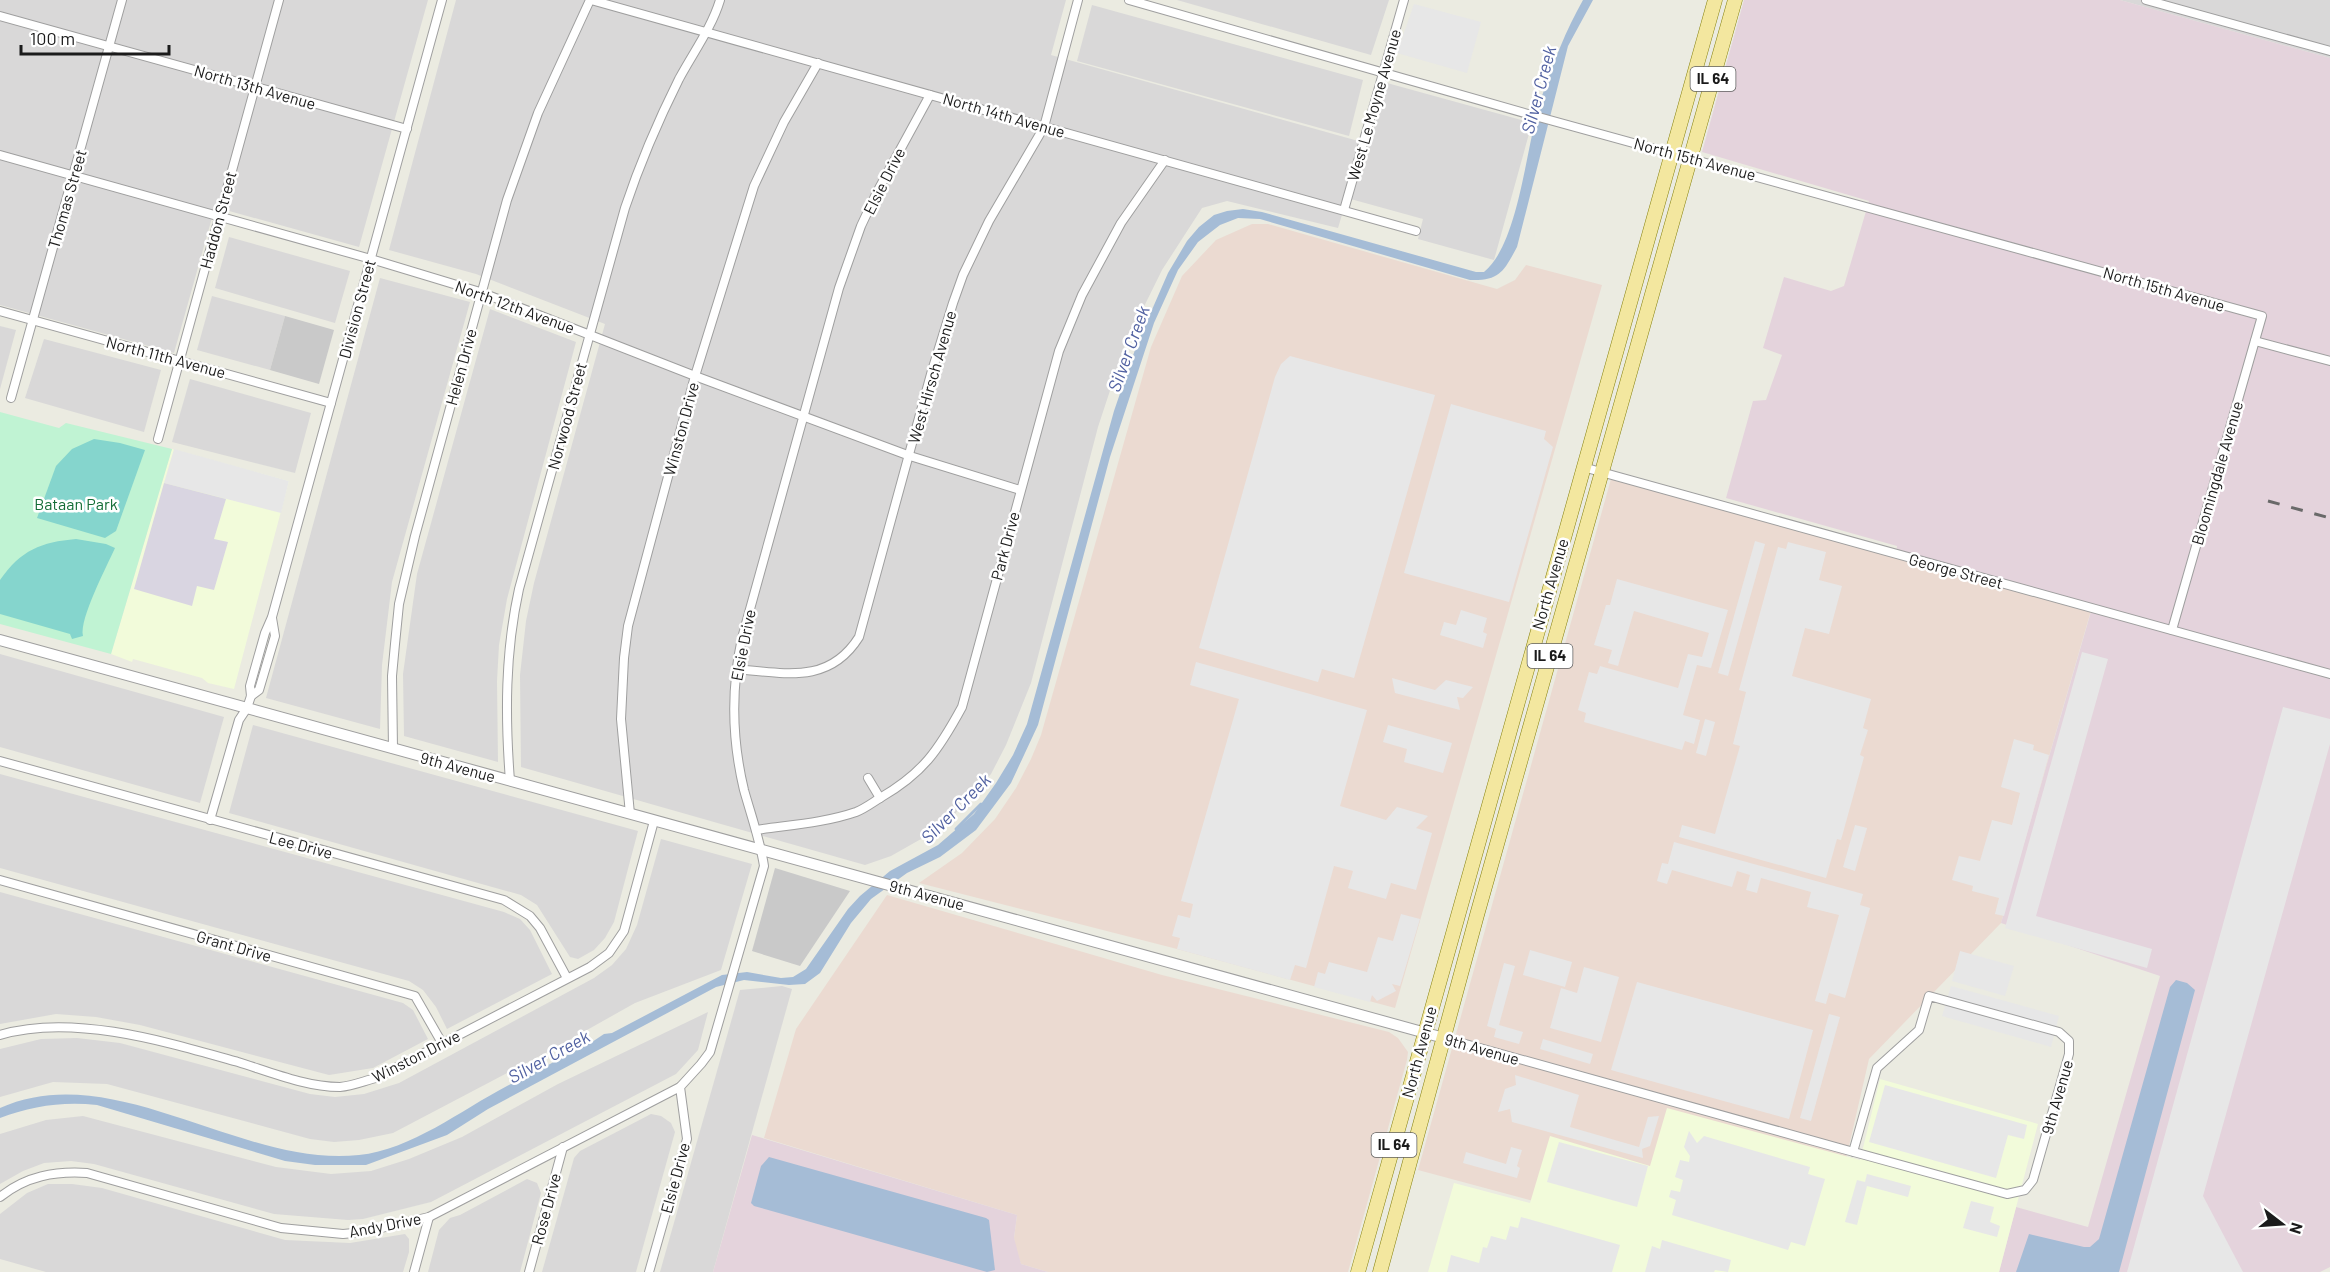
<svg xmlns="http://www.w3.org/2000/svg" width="2330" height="1272" font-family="Barlow,sans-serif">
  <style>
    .residential { fill: #d9d8d8 }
    .commercial { fill: #ebdad1 }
    .industrial { fill: #e4d3dc }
    .education { fill: #f2fbda }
    .religious { fill: #c9c9c9 }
    .park { fill: #c0f3d3 }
    .pitch { fill: #85d5cd }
    .parking { fill: #e7e7e7 }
    .plaza { fill: #d9d5e1 }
    .water { fill: #a5bcd6 }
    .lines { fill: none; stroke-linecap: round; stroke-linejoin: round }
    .stream { stroke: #a5bcd6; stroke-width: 3 }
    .minor-casing { stroke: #9f9f9f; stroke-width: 10 }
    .tertiary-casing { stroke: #9f9f9f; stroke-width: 12 }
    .primary-casing { stroke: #85810d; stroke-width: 15 }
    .minor { stroke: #fff; stroke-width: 8 }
    .tertiary { stroke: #fff; stroke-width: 10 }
    .primary { stroke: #f3e79f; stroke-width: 14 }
    .rail { stroke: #696969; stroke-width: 3; stroke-dasharray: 12 12; stroke-linecap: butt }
    .labels { text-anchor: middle; stroke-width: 5; stroke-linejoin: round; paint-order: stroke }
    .shield { fill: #fff; stroke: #5f5f5f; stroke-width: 1.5 }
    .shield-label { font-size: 15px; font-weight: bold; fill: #1b1b1b }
    .street-label { font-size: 16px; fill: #1b1b1b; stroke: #fff }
    .park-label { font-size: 16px; fill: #146d36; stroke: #fff }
    .water-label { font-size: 18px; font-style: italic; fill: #5161a1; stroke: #fff }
  </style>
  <rect width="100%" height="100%" fill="#ebebe1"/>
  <g class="residential">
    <polygon points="0,0 428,0 359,247 215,207 174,353 0,305"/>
    <polygon points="456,0 1066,0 1051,55 1369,144 1387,83 1532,123 1494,260 1418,239 1423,219 1347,198 1338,228 1227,201 1202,208 1162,270 1125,345 1098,427 1031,683 1006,745 991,774 944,826 891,856 865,865 521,767 520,675 526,621 534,583 605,324 476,274 389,250"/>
    <polygon points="1177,0 1389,0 1371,55"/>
    <polygon points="2120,0 2330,0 2330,58"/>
    <polygon points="1092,5 1363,80 1349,136 1077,61"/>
    <polygon points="229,237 350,271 335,323 215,288"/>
    <polygon points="380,278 470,302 392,582 382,665 380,729 266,698"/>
    <polygon points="212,296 285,316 270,370 197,350"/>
    <polygon points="490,309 576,342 507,599 499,645 497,681 498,762 404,736 403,674 417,574"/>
    <polygon points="0,326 16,330 0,389"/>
    <polygon points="44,339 161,370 144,432 25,398"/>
    <polygon points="190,379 311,413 295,473 172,442"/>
    <polygon points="0,654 224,717 200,803 0,747"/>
    <polygon points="253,725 638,831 614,922 605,938 594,950 578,959 570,957 537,905 521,895 229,813"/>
    <polygon points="0,774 504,912 520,919 530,930 552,974 447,1029 436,1007 423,990 409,981 0,868"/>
    <polygon points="661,839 752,864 721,970 635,1003 555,1048 393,1133 359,1140 334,1142 310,1139 107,1084 53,1082 0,1097 0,1049 41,1039 77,1038 120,1043 310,1094 335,1097 364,1094 399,1083 594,978 612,965 626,949 637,925"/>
    <polygon points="0,892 403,1003 413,1010 428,1039 373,1068 329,1075 140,1025 96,1017 56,1014 0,1024"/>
    <polygon points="782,986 792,989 713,1272 660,1272 740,990"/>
    <polygon points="708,1012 698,1050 676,1074 431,1202 363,1219 348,1220 274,1214 94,1164 71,1161 44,1163 23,1171 0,1184 0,1134 46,1120 83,1116 276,1167 331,1174 371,1171 409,1159 462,1137 558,1084"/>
    <polygon points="651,1114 661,1116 671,1123 675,1132 636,1272 542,1272 574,1158 580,1151"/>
    <polygon points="527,1179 537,1183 541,1193 520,1272 428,1272 439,1230 450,1218 460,1215"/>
    <polygon points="48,1184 72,1184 102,1188 285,1240 350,1243 405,1234 409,1239 409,1252 403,1272 46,1272 0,1259 0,1214 27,1193"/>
  </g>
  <g class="commercial">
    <polygon points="1252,224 1268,224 1497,289 1515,280 1526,265 1602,285 1395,1008 1177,949 919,883 962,853 995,819 1016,788 1031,759 1041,735 1151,347 1182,276 1216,240"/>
    <polygon points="1611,479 2092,607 2001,923 1869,1059 1820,1272 1799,1272 1418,1170"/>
    <polygon points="887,895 1162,975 1389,1032 1398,1038 1408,1052 1407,1060 1348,1272 1048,1272 1021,1264 1015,1248 1014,1238 1017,1215 764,1138 796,1029"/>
  </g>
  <g class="industrial">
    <polygon points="1744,0 2120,0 2330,58 2330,1267 2320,1272 1999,1272 2016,1207 2088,1227 2160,976 2001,923 2092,608 1896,555 1897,546 1726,498 1753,401 1766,400 1782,355 1763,348 1784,277 1831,291 1844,286 1869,201 1702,152"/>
    <polygon points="752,1135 1017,1215 1014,1238 1021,1264 1048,1272 713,1272"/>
  </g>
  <g class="education">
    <polygon points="172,449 289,481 234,689 208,683 202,678 133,659 132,662 111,654"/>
    <polygon points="1880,1079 2038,1124 1999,1272 1428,1272 1454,1183 1530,1203 1550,1136 1650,1166 1667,1108 1860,1160"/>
  </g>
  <g class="religious">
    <polygon points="285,316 334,330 319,384 270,370"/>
    <polygon points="775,868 850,891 800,966 752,951"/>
  </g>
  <polygon class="park" points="0,412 59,428 66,423 172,449 111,654 0,624"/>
  <g class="pitch">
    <polygon points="94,439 120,443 145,450 116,531 105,538 37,518 56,466 72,449"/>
    <path d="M76,539L106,544L115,548C107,566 79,619 83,636L72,639L70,634L0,614V580C21,550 41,542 76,539Z"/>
  </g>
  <g class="parking">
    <polygon points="1414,4 1481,22 1467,73 1397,53"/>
    <polygon points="1290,356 1435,395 1354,678 1322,669 1318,682 1199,648 1275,377 1281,364"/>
    <polygon points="1451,404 1546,431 1544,439 1553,447 1509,602 1404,573"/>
    <polygon points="174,449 289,481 281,513 164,483"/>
    <polygon points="1755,541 1765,544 1728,676 1718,673"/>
    <polygon points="1788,542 1826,552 1819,580 1842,586 1829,634 1805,628 1792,676 1871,699 1863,728 1868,730 1860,755 1864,757 1841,840 1837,839 1826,878 1679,837 1682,825 1715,834 1740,746 1733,744 1746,692 1739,690 1778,547 1786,549"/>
    <polygon points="1617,579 1728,610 1711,668 1697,665 1683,715 1700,720 1694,744 1685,741 1682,750 1584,722 1586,713 1578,710 1589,672 1597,674 1600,666 1678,688 1688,654 1702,657 1709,633 1634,611 1618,666 1608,663 1612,650 1594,645 1606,605 1610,605"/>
    <polygon points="1461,610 1487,618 1483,632 1487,634 1483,648 1440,635 1444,622 1456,625"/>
    <polygon points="2082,652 2108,659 2036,916 2152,949 2147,968 2005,928"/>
    <polygon points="1196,662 1367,710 1340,806 1386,820 1397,807 1428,816 1416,828 1432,833 1416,890 1391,883 1386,899 1348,888 1353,871 1334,866 1306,968 1295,965 1290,980 1177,949 1180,938 1172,936 1178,915 1190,918 1193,904 1181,901 1239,699 1190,685"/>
    <polygon points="1392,678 1435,690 1446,680 1473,687 1463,698 1457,697 1460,710 1395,693"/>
    <polygon points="2283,707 2330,719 2330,744 2203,1196 2243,1272 2127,1272"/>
    <polygon points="1705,719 1715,722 1706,756 1696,753"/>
    <polygon points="1388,725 1452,743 1443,773 1404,762 1407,749 1383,742"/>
    <polygon points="2014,739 2034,745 2033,750 2049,755 2004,916 1995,914 1999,898 1972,891 1973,886 1952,880 1959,856 1980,861 1992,820 2012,825 2020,793 2001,787"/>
    <polygon points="1855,825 1867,828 1855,871 1843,867"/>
    <polygon points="1674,842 1863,894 1860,905 1870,908 1845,998 1829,993 1826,1004 1815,1001 1839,915 1807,907 1811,892 1761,878 1757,893 1746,890 1750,875 1737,871 1732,887 1672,870 1667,884 1657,881 1662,863 1668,864"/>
    <polygon points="1401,914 1420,919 1400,986 1392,984 1396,991 1377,1001 1372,995 1370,1002 1314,987 1318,972 1325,974 1329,962 1367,972 1378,937 1393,941"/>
    <polygon points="1530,950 1572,962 1565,987 1523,975"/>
    <polygon points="1960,951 2014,966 2005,996 1952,981"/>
    <polygon points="1504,963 1515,966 1499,1025 1523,1032 1519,1044 1494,1037 1496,1029 1487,1026"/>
    <polygon points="1584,967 1619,977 1601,1042 1550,1028 1561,988 1577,993"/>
    <polygon points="1637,982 1813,1030 1789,1119 1611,1070"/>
    <polygon points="1951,986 2059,1016 2051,1047 1942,1016"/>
    <polygon points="1829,1014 1840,1017 1811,1121 1800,1118"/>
    <polygon points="1543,1039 1593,1054 1590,1064 1540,1049"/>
    <polygon points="1515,1075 1579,1095 1570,1127 1639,1147 1648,1117 1659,1116 1650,1146 1642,1149 1643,1158 1512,1122 1510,1109 1498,1112 1505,1089 1516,1085"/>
    <polygon points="1885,1085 2027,1125 2024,1139 2008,1135 1996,1178 1869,1142"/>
    <polygon points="1689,1131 1697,1143 1704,1136 1810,1167 1808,1174 1825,1179 1805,1246 1791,1242 1788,1250 1672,1215 1676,1200 1669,1197 1671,1190 1680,1192 1683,1180 1675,1177 1680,1160 1689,1162 1690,1156 1684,1147"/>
    <polygon points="1559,1142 1648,1166 1637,1207 1547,1182"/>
    <polygon points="1511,1147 1522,1150 1517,1166 1520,1168 1517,1178 1463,1163 1466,1152 1506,1164"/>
    <polygon points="1867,1174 1911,1186 1908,1197 1867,1186 1857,1225 1845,1222 1857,1180 1865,1182"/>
    <polygon points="1971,1201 1994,1207 1990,1222 2000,1226 1997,1237 1963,1228"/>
    <polygon points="1521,1217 1620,1245 1612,1272 1447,1272 1451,1255 1479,1263 1483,1247 1487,1248 1491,1236 1506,1240 1510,1226 1518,1228"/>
    <polygon points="1662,1240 1731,1260 1728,1272 1715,1270 1714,1272 1645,1272 1652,1246 1660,1249"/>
  </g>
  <polygon class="plaza" points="164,483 226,499 214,539 228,542 214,590 197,586 192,606 134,589"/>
  <g class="water">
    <path d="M1583,0H1593L1568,46L1517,247C1504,271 1500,281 1470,280L1260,219L1238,218L1220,225L1198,242L1178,270L1154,323L1110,457L1038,725L1011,783L976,830L940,857L907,873L871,899L851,923L820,973L805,984L789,985L744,980L716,987L488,1109L447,1135L366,1165H315L285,1161L97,1105C64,1101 31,1106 0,1118V1108C114,1057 241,1168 359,1155C411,1150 461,1110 507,1086C535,1072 564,1057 592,1042L604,1034L612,1033L722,975L747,972L781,978L793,977L806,969L848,909L860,896L890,871L938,845L974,814L996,783L1013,755L1027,724L1114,411L1137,344L1168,273L1187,241L1199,227L1214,215L1227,211L1243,209L1262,212L1476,272H1484C1520,243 1526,142 1542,96C1553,63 1566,30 1583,0Z"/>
    <polygon points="2176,980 2187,983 2195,990 2119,1272 2016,1272 2029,1234 2084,1247 2090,1247 2099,1239 2170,987"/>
    <polygon points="769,1157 986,1218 989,1220 995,1270 987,1272 754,1206 751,1203 761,1166"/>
  </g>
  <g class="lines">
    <polyline class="stream" points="956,829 981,804"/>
    <g class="minor-casing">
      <g id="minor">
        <polyline points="591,0 1416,231"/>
        <polyline points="1129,0 1535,116 2262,316 2172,630"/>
        <polyline points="2146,0 2330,51"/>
        <polyline points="0,16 407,129"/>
        <polyline points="0,155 371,259 480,292 695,376 910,456 1020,490"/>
        <polyline points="1344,210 1404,0"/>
        <polyline points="0,311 331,403"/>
        <polyline points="2255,341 2330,361"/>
        <polyline points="11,398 122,0"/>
        <polyline points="158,439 279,0"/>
        <polyline points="1583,467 2330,674"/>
        <path d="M736,669C784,673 829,685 859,637L931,374L953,303L963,275L989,221L1044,127L1078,0"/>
        <polyline points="251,696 259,690 275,636 272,618"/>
        <polyline points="393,749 392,676 395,644 399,604 415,536 507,200 538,113 590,0"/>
        <polyline points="0,761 504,900 530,916 540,928 567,978"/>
        <polyline points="868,778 880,798"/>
        <path d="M510,781C505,715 505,653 519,589L625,208C640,163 658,121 679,79C693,53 712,27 720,0"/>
        <polyline points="630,814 621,719 624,658 628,626 695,376 754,186 784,122 818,63"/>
        <polyline points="210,820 239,720 247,708 251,696 250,686 265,633 272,617 442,0"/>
        <path d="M756,830C789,825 824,823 856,812C864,809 872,803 880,798C923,773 938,751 962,707L1059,351L1082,295L1121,223L1165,160"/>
        <polyline points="0,880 415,996 442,1043"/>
        <path d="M0,1035C72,1013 167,1042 238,1062C270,1072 306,1087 340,1087C352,1086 364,1081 376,1078L590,967L609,953L624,931L654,821"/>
        <path d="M1444,1038C1631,1090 1819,1143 2007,1194L2025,1190L2033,1180L2069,1054V1041L2059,1032L1929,996L1919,1030L1877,1068L1853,1152"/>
        <path d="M0,1197C26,1176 55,1171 87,1173L281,1228L343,1234L364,1232L429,1217L680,1087"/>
        <polyline points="414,1272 429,1217"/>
        <polyline points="529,1272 563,1147"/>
        <path d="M649,1272L687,1139L680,1087L701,1064L710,1052L764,866C760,840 751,815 744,790C732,740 731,688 742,638L839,288L861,226L876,194L930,95"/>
      </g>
    </g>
    <g class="tertiary-casing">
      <polyline id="tertiary" points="0,640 1444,1038"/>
    </g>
    <g class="primary-casing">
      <g id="primary">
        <polyline points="1358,1272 1715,0"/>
        <polyline points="1380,1272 1477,915 1735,0"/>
      </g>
    </g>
    <use href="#minor" class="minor"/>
    <use href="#tertiary" class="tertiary"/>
    <use href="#primary" class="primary"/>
    <polyline class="rail" points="2268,501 2330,518"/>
  </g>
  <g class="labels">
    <g class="shield">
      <rect x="1690.5" y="67" width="45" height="24" rx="4.5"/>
      <rect x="1527.5" y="644" width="45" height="24" rx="4.5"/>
      <rect x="1371.5" y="1133" width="45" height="24" rx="4.5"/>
    </g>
    <g class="shield-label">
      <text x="1713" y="84">IL 64</text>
      <text x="1550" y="661">IL 64</text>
      <text x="1394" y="1150">IL 64</text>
    </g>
    <g class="street-label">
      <text transform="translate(255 87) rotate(16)" y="6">North 13th Avenue</text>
      <text transform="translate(1374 105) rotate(-74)" y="6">West Le Moyne Avenue</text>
      <text transform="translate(1004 115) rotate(16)" y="6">North 14th Avenue</text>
      <text transform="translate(1695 159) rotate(15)" y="6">North 15th Avenue</text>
      <text transform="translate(884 181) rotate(-63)" y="6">Elsie Drive</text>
      <text transform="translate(67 199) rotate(-74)" y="6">Thomas Street</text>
      <text transform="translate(218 220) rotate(-75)" y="6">Haddon Street</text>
      <text transform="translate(2164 289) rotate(16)" y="6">North 15th Avenue</text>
      <text transform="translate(515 307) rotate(20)" y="6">North 12th Avenue</text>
      <text transform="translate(357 309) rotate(-75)" y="6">Division Street</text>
      <text transform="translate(166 357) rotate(15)" y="6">North 11th Avenue</text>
      <text transform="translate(461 367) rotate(-75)" y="6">Helen Drive</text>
      <text transform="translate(932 377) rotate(-74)" y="6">West Hirsch Avenue</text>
      <text transform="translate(567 416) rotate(-75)" y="6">Norwood Street</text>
      <text transform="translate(681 429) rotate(-75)" y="6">Winston Drive</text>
      <text transform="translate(2217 473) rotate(-74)" y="6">Bloomingdale Avenue</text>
      <text transform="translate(1005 546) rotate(-75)" y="6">Park Drive</text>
      <text transform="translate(1956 571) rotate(15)" y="6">George Street</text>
      <text transform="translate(1550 584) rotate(-74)" y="6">North Avenue</text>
      <text transform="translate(743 645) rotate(-79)" y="6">Elsie Drive</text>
      <text transform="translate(458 767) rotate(15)" y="6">9th Avenue</text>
      <text transform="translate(301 845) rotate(15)" y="6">Lee Drive</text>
      <text transform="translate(927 895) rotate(15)" y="6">9th Avenue</text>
      <text transform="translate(234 946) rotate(16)" y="6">Grant Drive</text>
      <text transform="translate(1482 1049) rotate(16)" y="6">9th Avenue</text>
      <text transform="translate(1419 1052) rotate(-75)" y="6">North Avenue</text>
      <text transform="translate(416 1056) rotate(-27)" y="6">Winston Drive</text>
      <text transform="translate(2057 1097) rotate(-74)" y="6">9th Avenue</text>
      <text transform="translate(675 1178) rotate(-75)" y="6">Elsie Drive</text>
      <text transform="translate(546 1209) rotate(-75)" y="6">Rose Drive</text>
      <text transform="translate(385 1225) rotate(-11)" y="6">Andy Drive</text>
    </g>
    <g class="park-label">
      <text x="76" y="510">Bataan Park</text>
    </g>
    <g class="water-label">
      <text transform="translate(1539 90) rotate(-75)" y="6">Silver Creek</text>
      <text transform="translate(1129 349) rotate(-70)" y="6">Silver Creek</text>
      <text transform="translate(956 809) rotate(-45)" y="6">Silver Creek</text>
      <text transform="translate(549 1057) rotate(-29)" y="6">Silver Creek</text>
    </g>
  </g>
  <g transform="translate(2282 1224) rotate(107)" stroke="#ffffff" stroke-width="4.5" paint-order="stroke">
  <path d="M0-4.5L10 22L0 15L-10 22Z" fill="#1b1b1b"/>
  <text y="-9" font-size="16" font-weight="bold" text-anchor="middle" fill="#1b1b1b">N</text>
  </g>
  <path d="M21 45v9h148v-9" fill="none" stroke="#1b1b1b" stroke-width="3"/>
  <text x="30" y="45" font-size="18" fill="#1b1b1b" stroke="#ffffff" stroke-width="4.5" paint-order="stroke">100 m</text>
</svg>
